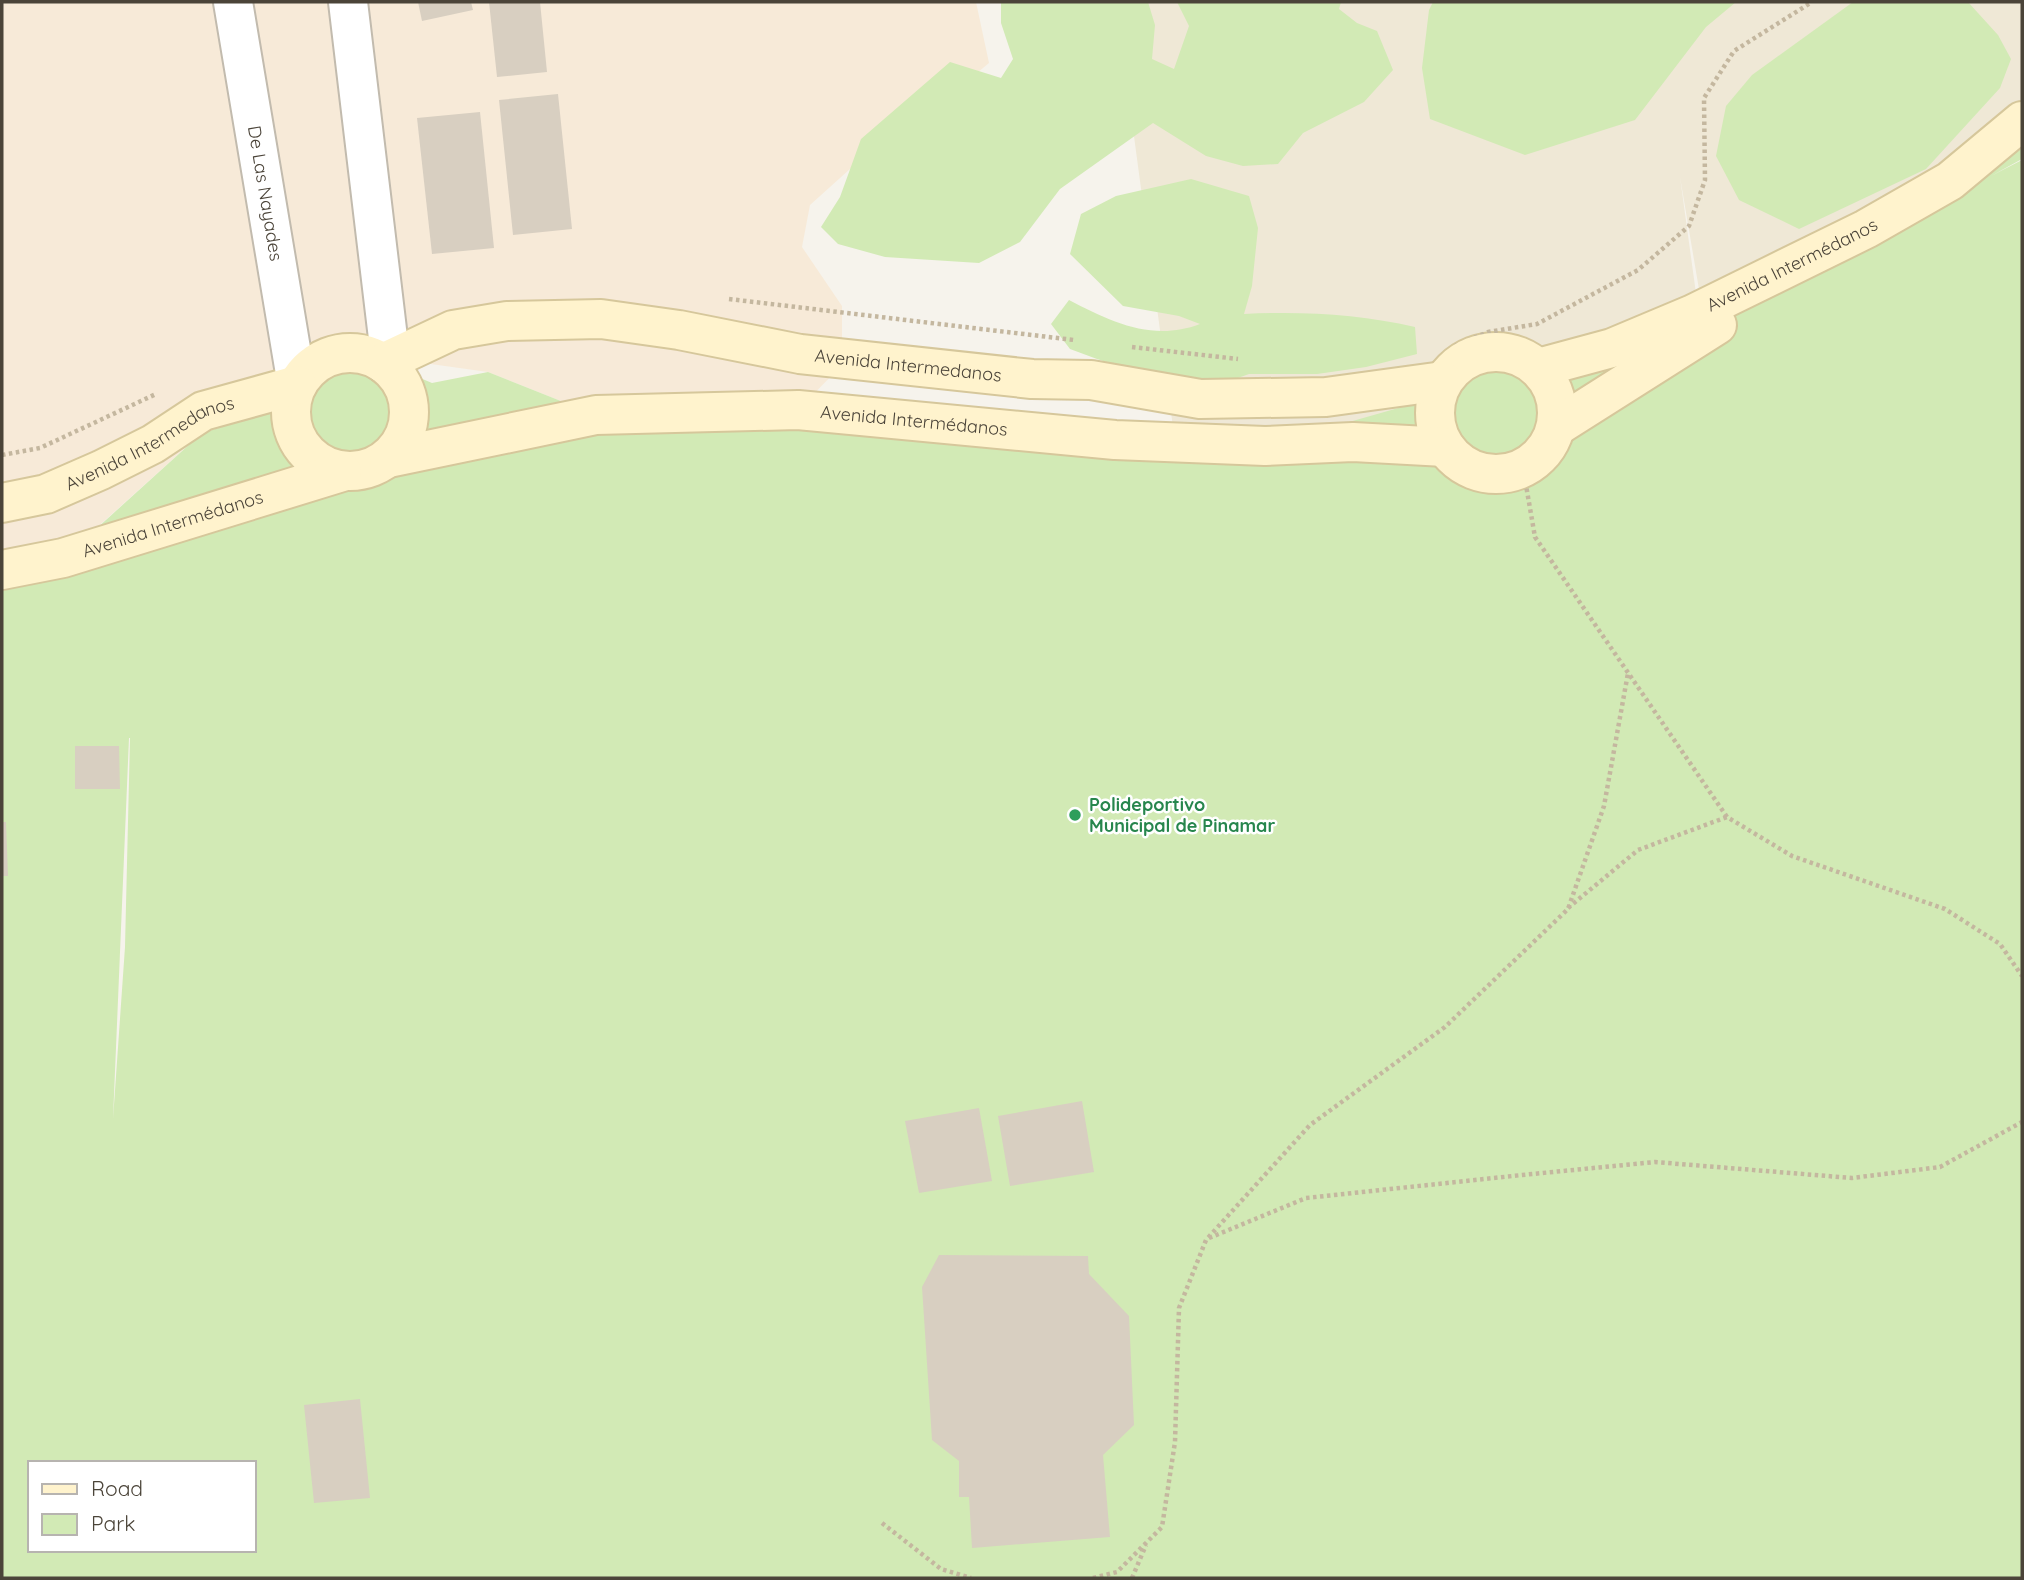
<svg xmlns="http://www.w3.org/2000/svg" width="2024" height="1580" font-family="Quicksand,sans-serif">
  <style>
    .commercial { fill: #f7ead8 }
    .education { fill: #efe8d6 }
    .green { fill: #d2eab5; fill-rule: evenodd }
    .building { fill: #d8cfc1 }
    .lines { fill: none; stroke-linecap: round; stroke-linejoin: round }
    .street-casing { stroke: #c2bbae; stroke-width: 42 }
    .secondary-casing { stroke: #d6c79b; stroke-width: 42 }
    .path { stroke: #c4b79f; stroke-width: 4.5; stroke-dasharray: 3.5 3.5; stroke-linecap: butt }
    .street { stroke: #fff; stroke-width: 38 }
    .secondary { stroke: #fff3cd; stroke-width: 38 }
    .leisure-dot { fill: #2e9e5b; stroke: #fff; stroke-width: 2.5 }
    .labels { text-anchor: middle; stroke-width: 5; stroke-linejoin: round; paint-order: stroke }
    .street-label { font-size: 18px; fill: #4b4439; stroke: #fff }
    .leisure-label { font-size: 18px; font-weight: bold; fill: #27864d; stroke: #fff; text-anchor: start }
  </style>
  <rect width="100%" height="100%" fill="#f6f3ec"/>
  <polygon class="commercial" points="2,2 976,2 989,63 928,114 860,160 810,205 802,247 842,306 842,365 798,410 596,415 488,372 352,353 202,433 63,558 2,568"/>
  <polygon class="education" points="1116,2 2022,2 2022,120 1702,307 1680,177 1698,308 1435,405 1353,442 1175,442"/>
  <g class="green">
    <polygon points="1001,2 1148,2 1155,25 1152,59 1174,69 1189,26 1177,2 1341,2 1339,9 1357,23 1377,31 1393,70 1364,102 1303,133 1278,164 1243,166 1206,156 1153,123 1060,189 1020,242 979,263 885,257 838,244 821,227 840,197 861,139 950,62 1001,78 1013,59 1001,23"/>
    <polygon points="1433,2 1736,2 1706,27 1635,120 1525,155 1430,119 1422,68 1429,10"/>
    <polygon points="1853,2 1968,2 1998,35 2011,59 2000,88 1926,169 1799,229 1739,200 1716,156 1726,106 1752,75"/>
    <path d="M2022,121V159L1991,176L2022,160V1578H2V568L64,558L202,433L290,406L311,367L330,356L352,353L363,354L432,383L488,372L596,415L1265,446L1437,397C1455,348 1498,343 1538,368L1702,322ZM130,738L125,947L113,1119L129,738ZM30,1463H254V1550H30Z"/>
    <path d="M1191,179L1249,196L1258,228L1252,286L1244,314C1301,311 1360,314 1415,327L1417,354L1366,367L1317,374H1249L1221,384L1143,374L1097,359L1070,349L1051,324L1069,300C1111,322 1153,342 1200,324L1179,316L1123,306L1070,254L1081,214L1116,196Z"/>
  </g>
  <g class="building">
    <polygon points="418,2 471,2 473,10 422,21"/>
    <polygon points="489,2 540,2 547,72 497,77"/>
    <polygon points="558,94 572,229 513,235 499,100"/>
    <polygon points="480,112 494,248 432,254 417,118"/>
    <polygon points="75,746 119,746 120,789 75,789"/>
    <polygon points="2,822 6,822 8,876 2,876"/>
    <polygon points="1082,1101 1094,1172 1010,1186 998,1116"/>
    <polygon points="979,1108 992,1181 919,1193 905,1121"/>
    <polygon points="939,1255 1088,1256 1089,1274 1129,1316 1134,1425 1103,1455 1110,1537 972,1548 969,1497 959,1497 959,1461 932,1440 922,1287"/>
    <polygon points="360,1399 370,1498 314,1503 304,1405"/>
  </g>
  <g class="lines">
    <g class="street-casing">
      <g id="street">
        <path id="s1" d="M233,2L297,385"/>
        <polyline points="348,2 388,338 383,363"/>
      </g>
    </g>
    <g class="secondary-casing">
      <g id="secondary">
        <circle cx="1496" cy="413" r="61"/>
        <circle cx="350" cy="412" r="59"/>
        <path id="s2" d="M383,363L453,330L507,321L601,319L679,330L800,354L1032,379L1091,380L1200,399L1326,397L1443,381"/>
        <path id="s3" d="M1538,368L1612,348L1693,314L1866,229L1950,181L2022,121"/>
        <polyline points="1556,427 1717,325"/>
        <path id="s4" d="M389,458L596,415L798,410L1115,440L1265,446L1353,442L1445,447"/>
        <path id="s5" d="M2,503L46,494L101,470L153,444L203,411L297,385"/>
        <path id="s6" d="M2,570L63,558L342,472"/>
      </g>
    </g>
    <g class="path">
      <polyline points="729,299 1074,340"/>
      <polyline points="1455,346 1488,332 1537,324 1638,270 1689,226 1705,180 1704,98 1734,51 1812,2"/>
      <polyline points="1132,347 1238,359"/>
      <polyline points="2,455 40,448 156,394"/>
      <polyline points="1523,468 1535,537 1727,817 1792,856 1945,909 2000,944 2022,976"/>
      <polyline points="1568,908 1638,850 1727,817"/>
      <polyline points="1209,1238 1306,1198 1522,1175 1655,1162 1852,1178 1940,1167 2022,1122"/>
      <polyline points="882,1523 941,1569 971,1578"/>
      <polyline points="1093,1578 1117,1572 1162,1527 1175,1442 1179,1308 1206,1240 1310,1125 1445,1027 1568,909 1604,806 1628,673"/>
      <polyline points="1132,1578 1146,1545"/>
    </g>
    <use href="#street" class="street"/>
    <use href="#secondary" class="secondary"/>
  </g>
  <circle class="leisure-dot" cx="1075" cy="815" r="7"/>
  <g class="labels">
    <g class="street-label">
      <text dy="6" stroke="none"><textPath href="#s1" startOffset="194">De Las Nayades</textPath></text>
      <text dy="6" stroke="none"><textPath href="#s3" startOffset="275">Avenida Intermédanos</textPath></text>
      <text dy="6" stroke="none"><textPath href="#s2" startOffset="537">Avenida Intermedanos</textPath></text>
      <text dy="6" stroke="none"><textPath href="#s4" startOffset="530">Avenida Intermédanos</textPath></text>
      <text dy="6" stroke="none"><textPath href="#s5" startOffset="161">Avenida Intermedanos</textPath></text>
      <text dy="6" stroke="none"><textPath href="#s6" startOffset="177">Avenida Intermédanos</textPath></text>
    </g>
    <g class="leisure-label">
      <text x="1089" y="811">Polideportivo<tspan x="1089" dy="21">Municipal de Pinamar</tspan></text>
    </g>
  </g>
  <rect width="2024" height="1580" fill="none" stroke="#4b4439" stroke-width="7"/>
  <rect x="28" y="1461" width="228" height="91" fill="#ffffff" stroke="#b7b4b0" stroke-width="2"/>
  <rect x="42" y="1484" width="35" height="10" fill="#fff3cd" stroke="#b7b4b0" stroke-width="2"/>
  <text x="91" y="1496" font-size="21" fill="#4b4439">Road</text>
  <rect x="42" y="1514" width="35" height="21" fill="#d2eab5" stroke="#b7b4b0" stroke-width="2"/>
  <text x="91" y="1531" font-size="21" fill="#4b4439">Park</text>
</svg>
